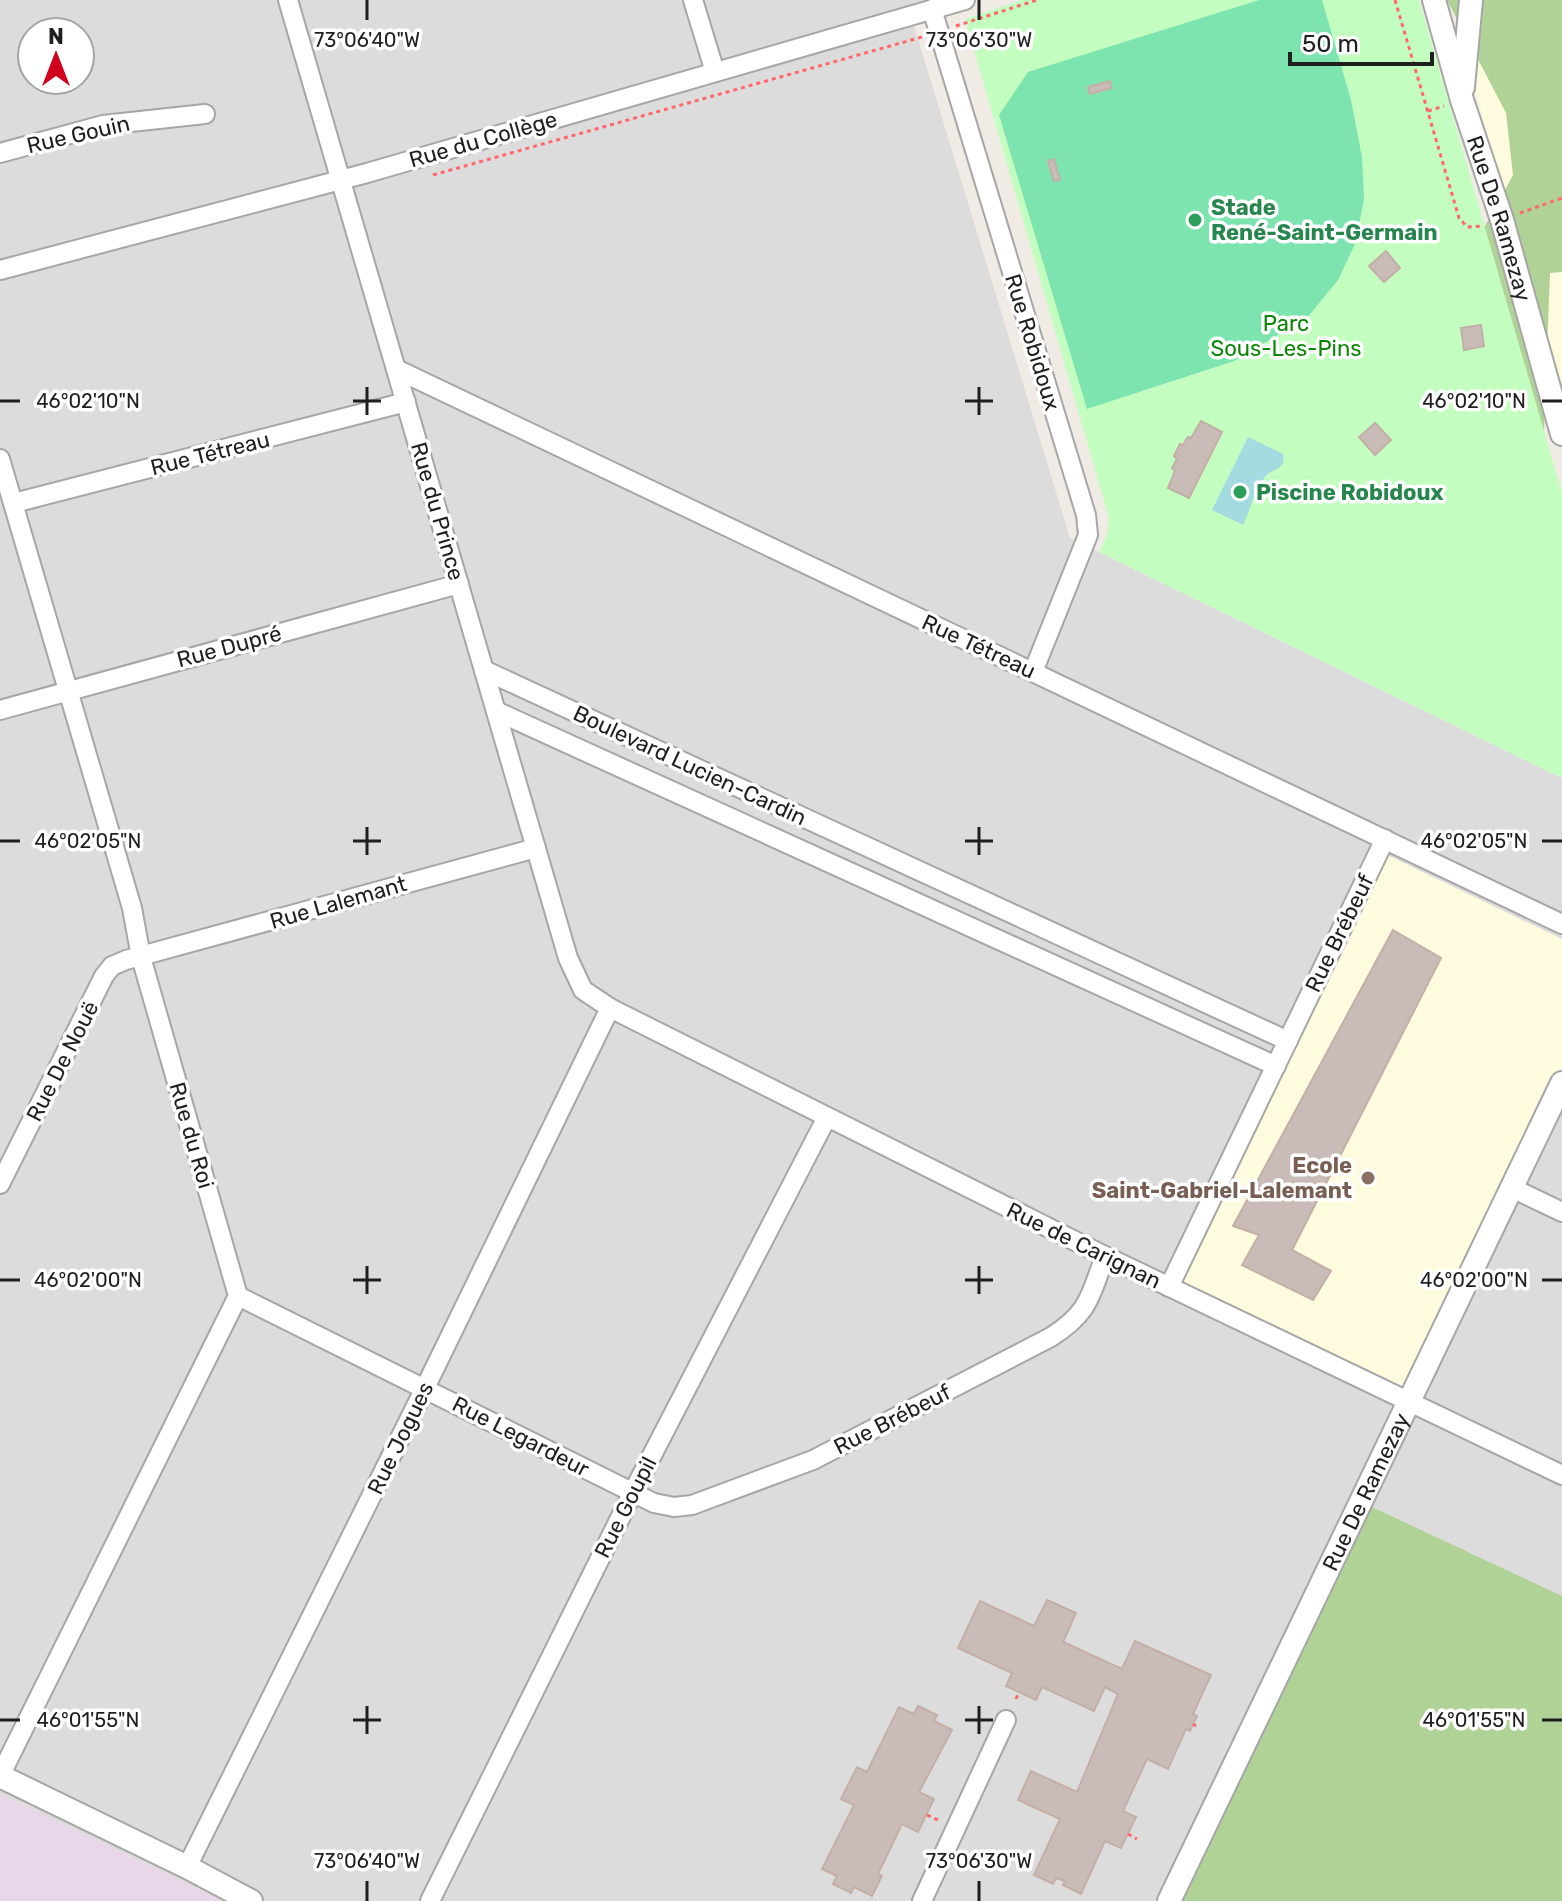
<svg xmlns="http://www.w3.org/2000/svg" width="1562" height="1901" font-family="Rubik,sans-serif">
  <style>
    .residential { fill: #dddcdc; fill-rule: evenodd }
    .industrial { fill: #ead6e9 }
    .education { fill: #fffbdf }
    .forest { fill: #b1d297 }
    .park { fill: #c3fdc0 }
    .pitch { fill: #7ee4af }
    .water { fill: #a3dbe1 }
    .building { fill: #c9bcb8; stroke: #c3afa6; stroke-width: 2 }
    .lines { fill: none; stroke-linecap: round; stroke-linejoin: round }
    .minor-casing { stroke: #a6a6a6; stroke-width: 22 }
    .tertiary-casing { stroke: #a6a6a6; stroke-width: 26 }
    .path { stroke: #ff676c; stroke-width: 3; stroke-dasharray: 4 4; stroke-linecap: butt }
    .minor { stroke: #fff; stroke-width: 18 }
    .tertiary { stroke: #fff; stroke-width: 22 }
    .ticks { fill: none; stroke: #1f1f1f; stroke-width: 3 }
    .leisure-dot { fill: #2e9e5b; stroke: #fff; stroke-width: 3 }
    .education-dot { fill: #8d6e63; stroke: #fff; stroke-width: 3 }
    .labels { text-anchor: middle; stroke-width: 7; stroke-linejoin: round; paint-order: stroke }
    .street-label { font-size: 22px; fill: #1f1f1f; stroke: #fff }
    .leisure-label { font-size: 22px; font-weight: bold; fill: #27864d; stroke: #fff; text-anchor: start }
    .park-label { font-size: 22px; fill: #0b8605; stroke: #fff }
    .education-label { font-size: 22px; font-weight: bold; fill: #785e54; stroke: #fff; text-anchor: end }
    .ticks-label { font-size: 20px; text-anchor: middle; fill: #1f1f1f; stroke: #fff; stroke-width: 7; stroke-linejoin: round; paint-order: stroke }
  </style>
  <rect width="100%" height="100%" fill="#f1ebe5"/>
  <path class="residential" d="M0,0H926L908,6L1070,538L1562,778V1605L1166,1901H223L0,1794ZM32,32H80V80H32Z"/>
  <polygon class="industrial" points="0,1794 223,1901 0,1901"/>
  <g class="education">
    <polygon points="1562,0 1562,403 1476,94 1480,21"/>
    <polygon points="1383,853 1562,939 1562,1070 1404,1393 1175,1286"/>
  </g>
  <g class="forest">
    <polygon points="1447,0 1562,0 1562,272 1550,273 1544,431 1469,255 1513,175 1506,113"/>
    <polygon points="1355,1499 1562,1596 1562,1901 1166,1901"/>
  </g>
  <polygon class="park" points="1022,0 1419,0 1562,493 1562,778 1099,552 1107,535 1109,518 965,19"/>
  <polygon class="pitch" points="1259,0 1322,0 1351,100 1362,157 1364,199 1356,242 1338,280 1307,318 1234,361 1087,409 999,115 1028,72"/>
  <path class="water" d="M1248,437L1283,454C1286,471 1273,467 1265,477C1255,489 1250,510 1243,525L1212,510Z"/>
  <g class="building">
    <polygon points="1110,81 1111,88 1090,94 1088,87"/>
    <polygon points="1054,159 1060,180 1054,181 1048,161"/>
    <polygon points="1386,251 1400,268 1384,282 1369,266"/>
    <polygon points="1481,325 1484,346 1464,350 1461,328"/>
    <polygon points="1201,421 1222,432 1189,498 1168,488 1175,471 1172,468 1177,459 1174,456 1180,444 1183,445 1188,437 1191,438"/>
    <polygon points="1375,423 1391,440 1375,455 1359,437"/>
    <polygon points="1393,930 1441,958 1292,1250 1331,1271 1313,1300 1242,1265 1259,1235 1233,1226"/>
    <polygon points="1047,1600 1076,1613 1063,1642 1122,1669 1135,1641 1211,1675 1193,1714 1197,1716 1190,1731 1186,1729 1168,1769 1147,1759 1123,1811 1136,1817 1121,1848 1105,1841 1081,1894 1063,1885 1065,1881 1056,1878 1053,1884 1034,1875 1060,1819 1018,1800 1031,1771 1077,1792 1118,1694 1105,1687 1094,1711 1042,1687 1036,1700 1006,1686 1012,1673 958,1648 980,1601 1034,1626"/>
    <polygon points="918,1706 937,1715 934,1721 952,1730 919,1792 934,1799 918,1832 902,1824 878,1874 882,1876 872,1896 854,1887 851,1893 833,1884 837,1876 822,1869 854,1805 841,1799 857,1767 867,1772 899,1707 914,1714"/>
  </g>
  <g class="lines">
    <g class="minor-casing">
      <g id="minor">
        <polyline points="288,0 568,958 583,990 610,1008 1105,1256 1562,1475"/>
        <polyline points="693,0 715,72"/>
        <polyline points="932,9 1086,515 1088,535 1033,672"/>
        <polyline points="0,153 103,125 205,114"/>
        <polyline points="0,270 367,173 965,0"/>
        <polyline points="396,369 1562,924"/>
        <polyline points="0,459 132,908 141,957 238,1296 0,1776"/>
        <polyline points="14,503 406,402"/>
        <polyline points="484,670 1288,1041"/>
        <polyline points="0,710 459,584"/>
        <polyline points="496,711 1276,1066"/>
        <polyline points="0,1184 104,976 112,966 126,960 536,848"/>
        <polyline points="1512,1188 1562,1212"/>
        <polyline points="1169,1287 1385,839"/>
        <path d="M238,1296L654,1503L674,1507L692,1505L813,1460L1051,1337C1090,1312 1090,1296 1105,1256"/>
        <polyline points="187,1867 425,1388 610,1008"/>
        <polyline points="430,1901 633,1492 827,1117"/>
        <polyline points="922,1901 1006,1720"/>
      </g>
    </g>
    <g class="tertiary-casing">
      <g id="tertiary">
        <path id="s1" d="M1434,0L1462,100L1502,220L1562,434"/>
        <polyline points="1463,87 1471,0"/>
        <polyline points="0,1776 187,1867 251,1901"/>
        <path id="s2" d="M1169,1901L1562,1083"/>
      </g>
    </g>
    <g class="path">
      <polyline points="1395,0 1459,218 1467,227 1483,226"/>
      <polyline points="956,26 1037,0"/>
      <polyline points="1428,111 1444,106"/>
      <polyline points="433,175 922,37"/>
      <polyline points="1520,213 1562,198"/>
      <polyline points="1016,1699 1019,1692"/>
      <polyline points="1193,1724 1196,1726"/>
      <polyline points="927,1815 938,1820"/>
      <polyline points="1128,1834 1137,1839"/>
    </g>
    <use href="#minor" class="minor"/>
    <use href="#tertiary" class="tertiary"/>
  </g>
  <path class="ticks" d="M367,0V20M979,0V20M367,387V415M979,387V415M0,401H20M353,401H381M965,401H993M1542,401H1562M367,827V855M979,827V855M0,841H20M353,841H381M965,841H993M1542,841H1562M367,1266V1294M979,1266V1294M0,1280H20M353,1280H381M965,1280H993M1542,1280H1562M367,1706V1734M979,1706V1734M0,1720H20M353,1720H381M965,1720H993M1542,1720H1562M367,1881V1901M979,1881V1901"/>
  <g class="leisure-dot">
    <circle cx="1195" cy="220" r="8"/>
    <circle cx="1240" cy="492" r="8"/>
  </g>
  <circle class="education-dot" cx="1368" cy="1178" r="8"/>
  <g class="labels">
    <g class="street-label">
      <text transform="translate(78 134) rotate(-13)" y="8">Rue Gouin</text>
      <text transform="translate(483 139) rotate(-16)" y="8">Rue du Collège</text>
      <text dy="8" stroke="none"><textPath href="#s1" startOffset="228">Rue De Ramezay</textPath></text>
      <text transform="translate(1033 342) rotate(73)" y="8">Rue Robidoux</text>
      <text transform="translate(210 453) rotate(-14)" y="8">Rue Tétreau</text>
      <text transform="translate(438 511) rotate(74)" y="8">Rue du Prince</text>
      <text transform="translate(229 646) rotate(-15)" y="8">Rue Dupré</text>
      <text transform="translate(979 646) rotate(25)" y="8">Rue Tétreau</text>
      <text transform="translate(690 765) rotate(25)" y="8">Boulevard Lucien-Cardin</text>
      <text transform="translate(338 902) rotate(-16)" y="8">Rue Lalemant</text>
      <text transform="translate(1339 933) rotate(-64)" y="8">Rue Brébeuf</text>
      <text transform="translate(62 1061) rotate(-63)" y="8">Rue De Nouë</text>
      <text transform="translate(192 1135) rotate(74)" y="8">Rue du Roi</text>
      <text transform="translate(1084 1245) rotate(26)" y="8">Rue de Carignan</text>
      <text transform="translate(892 1419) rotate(-27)" y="8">Rue Brébeuf</text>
      <text transform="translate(521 1436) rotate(27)" y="8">Rue Legardeur</text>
      <text transform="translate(400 1438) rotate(-64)" y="8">Rue Jogues</text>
      <text dy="8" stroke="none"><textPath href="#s2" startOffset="454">Rue De Ramezay</textPath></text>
      <text transform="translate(625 1507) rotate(-63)" y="8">Rue Goupil</text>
    </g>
    <g class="leisure-label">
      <text x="1211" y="215">Stade<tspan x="1211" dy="25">René-Saint-Germain</tspan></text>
      <text x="1256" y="500">Piscine Robidoux</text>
    </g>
    <g class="park-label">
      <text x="1286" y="331">Parc<tspan x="1286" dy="25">Sous-Les-Pins</tspan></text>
    </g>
    <g class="education-label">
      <text x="1352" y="1173">Ecole<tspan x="1352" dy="25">Saint-Gabriel-Lalemant</tspan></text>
    </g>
  </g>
  <g class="ticks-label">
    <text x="367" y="47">73°06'40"W</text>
    <text x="979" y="47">73°06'30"W</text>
    <text x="88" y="408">46°02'10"N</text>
    <text x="1474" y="408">46°02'10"N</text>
    <text x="88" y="848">46°02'05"N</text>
    <text x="1474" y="848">46°02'05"N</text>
    <text x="88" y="1287">46°02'00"N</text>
    <text x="1474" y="1287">46°02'00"N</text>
    <text x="88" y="1727">46°01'55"N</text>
    <text x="1474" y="1727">46°01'55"N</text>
    <text x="367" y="1868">73°06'40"W</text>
    <text x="979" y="1868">73°06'30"W</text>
  </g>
  <g transform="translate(56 56)"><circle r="38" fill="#ffffff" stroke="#a5a5a5" stroke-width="2"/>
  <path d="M0-6L14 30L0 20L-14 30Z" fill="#ce001c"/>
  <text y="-12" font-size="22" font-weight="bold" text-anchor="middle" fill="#1f1f1f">N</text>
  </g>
  <path d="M1290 52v12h142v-12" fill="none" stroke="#1f1f1f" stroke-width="4"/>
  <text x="1302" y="52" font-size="24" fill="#1f1f1f" stroke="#ffffff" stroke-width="6" paint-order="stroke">50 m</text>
</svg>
